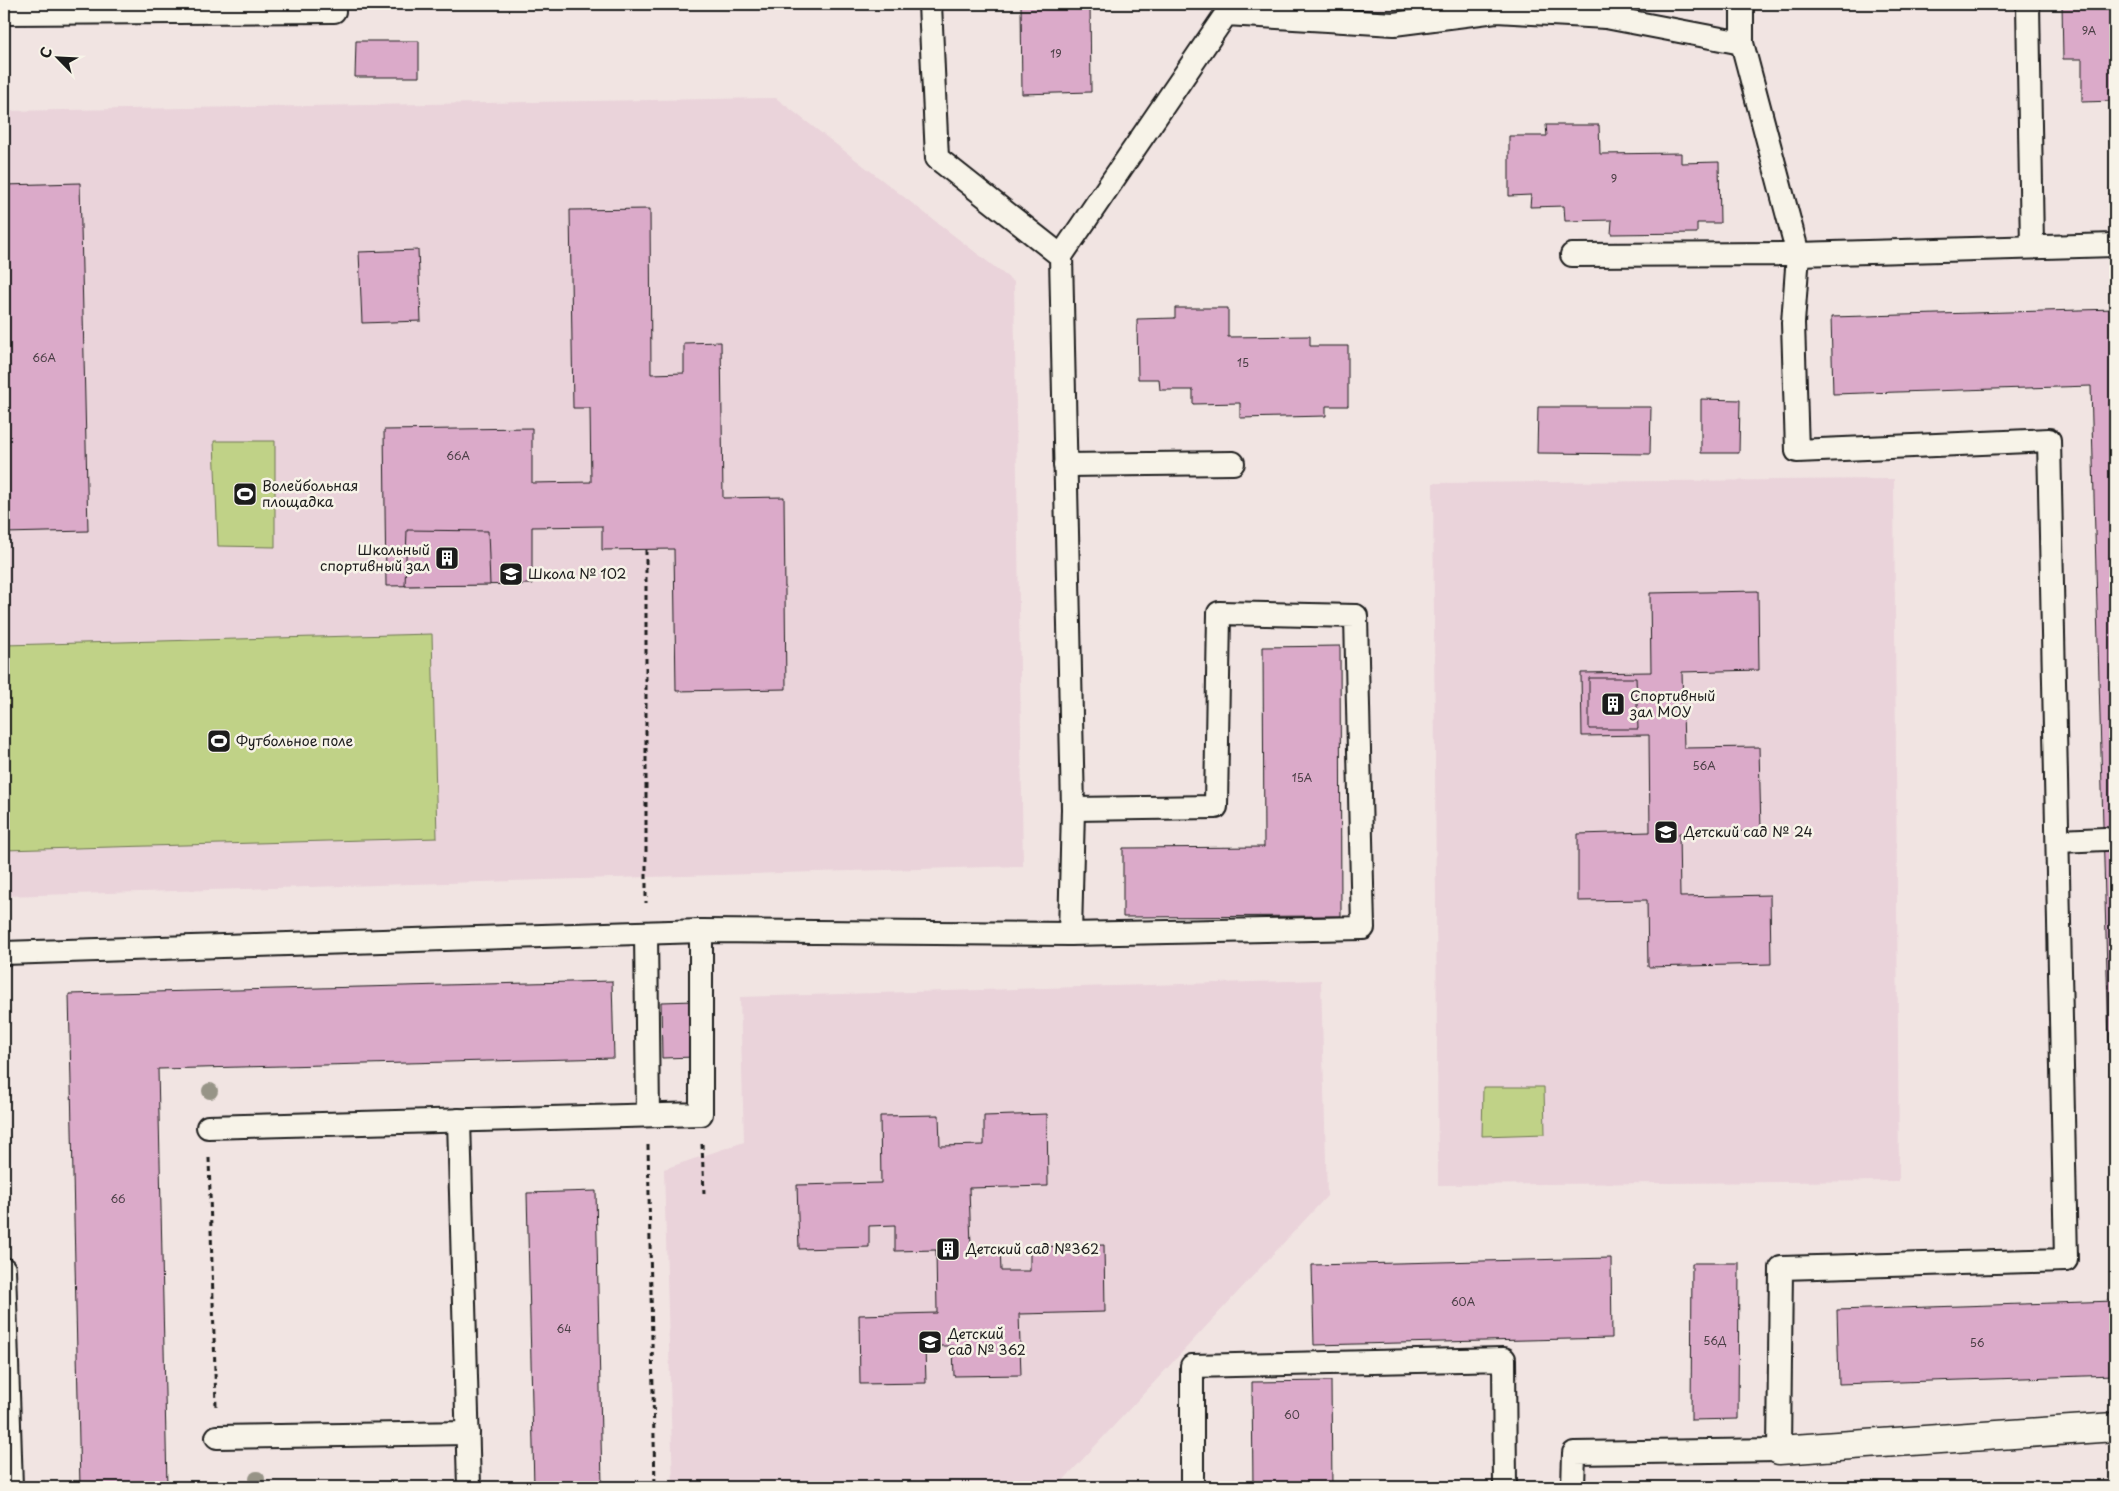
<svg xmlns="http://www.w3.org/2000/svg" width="2119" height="1491" font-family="'Playpen Sans',sans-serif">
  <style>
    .built { fill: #ead3da }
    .green { fill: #c0d287; stroke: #6e7752 }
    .building { fill: #dbaac9; stroke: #1c1c1c }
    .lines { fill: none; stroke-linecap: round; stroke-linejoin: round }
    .lane-casing { stroke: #1c1c1c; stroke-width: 26 }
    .street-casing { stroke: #1c1c1c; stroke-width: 31 }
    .path { stroke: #1c1c1c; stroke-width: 3; stroke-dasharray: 5 4; stroke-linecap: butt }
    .lane { stroke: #f7f3e8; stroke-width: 22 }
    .street { stroke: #f7f3e8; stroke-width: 28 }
    .tree { fill: #979487 }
    .labels { text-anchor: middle; stroke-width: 5; stroke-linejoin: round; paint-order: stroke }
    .number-label { font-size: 11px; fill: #4c4047 }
    .poi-label { font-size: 14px; fill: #1c1c1c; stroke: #f7f3e8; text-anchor: start }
  </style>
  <rect width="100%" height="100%" fill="#f1e4e2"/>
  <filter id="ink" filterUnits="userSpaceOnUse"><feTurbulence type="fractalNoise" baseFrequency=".02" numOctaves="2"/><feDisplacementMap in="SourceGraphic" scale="10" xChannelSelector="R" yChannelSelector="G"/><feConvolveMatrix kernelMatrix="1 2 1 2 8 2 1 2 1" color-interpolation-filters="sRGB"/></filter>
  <g filter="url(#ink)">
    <g class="built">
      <polygon points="776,98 1014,282 1023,866 4,896 4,111"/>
      <polygon points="1894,479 1899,1181 1438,1185 1433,483"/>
      <polygon points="1321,980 1327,1196 1057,1487 673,1487 664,1169 744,1142 740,997"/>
    </g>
    <g class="green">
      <polygon points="214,441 275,441 275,547 218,546"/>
      <polygon points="432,634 437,838 4,850 4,645"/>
      <polygon points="1483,1087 1544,1087 1545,1134 1482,1136"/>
    </g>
    <g class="building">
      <polygon points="1021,4 1090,4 1091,92 1022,94"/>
      <polygon points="2062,4 2115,4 2115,101 2082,102 2082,59 2063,59"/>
      <polygon points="356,41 419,41 419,77 355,77"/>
      <polygon points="1546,125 1599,125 1600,154 1681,153 1681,163 1719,162 1720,223 1697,223 1697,233 1611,234 1612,220 1565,221 1564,206 1530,207 1531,195 1509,196 1509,136 1547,136"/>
      <polygon points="80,183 88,531 4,533 4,185"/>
      <polygon points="650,209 651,374 684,373 684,343 721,342 723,498 784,497 786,689 676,691 674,549 602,550 602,526 532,527 532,584 386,586 384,430 532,428 532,483 591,482 590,408 573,408 570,210"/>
      <polygon points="418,250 421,321 362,323 359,252"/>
      <polygon points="1175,308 1228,308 1228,337 1310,336 1310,346 1348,346 1348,406 1326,406 1326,416 1240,418 1240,403 1193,404 1193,390 1160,390 1159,379 1138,379 1137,319 1175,318"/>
      <polygon points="2115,309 2115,1264 2091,386 1833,394 1831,317"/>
      <polygon points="1701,399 1740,400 1739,453 1701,453"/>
      <polygon points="1538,407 1651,407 1650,454 1537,453"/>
      <polygon points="407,530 488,531 490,585 405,586"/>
      <polygon points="1758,591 1759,670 1682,672 1684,748 1759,747 1761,831 1679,833 1680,897 1770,895 1771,964 1648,967 1647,900 1578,901 1578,834 1650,832 1649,735 1582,736 1581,673 1651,672 1650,593"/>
      <polygon points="1340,646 1341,916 1123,917 1123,848 1264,847 1263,647"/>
      <polygon points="1589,678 1636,678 1638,729 1589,729"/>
      <polygon points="612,981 614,1058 158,1069 167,1487 80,1487 69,994"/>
      <polygon points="695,1001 696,1057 662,1058 661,1002"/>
      <polygon points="1047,1114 1048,1186 969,1188 971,1246 1000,1246 1001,1271 1030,1271 1030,1247 1104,1245 1105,1312 1019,1314 1021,1375 954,1376 953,1346 925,1346 926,1383 860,1384 859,1315 937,1313 936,1250 895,1251 895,1225 869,1226 869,1247 799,1249 797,1185 881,1183 880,1116 939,1115 940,1146 984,1145 984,1116"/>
      <polygon points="596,1191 602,1487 534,1487 527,1193"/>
      <polygon points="1611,1258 1612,1338 1314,1345 1312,1265"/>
      <polygon points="1692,1263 1739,1263 1738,1419 1691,1420"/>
      <polygon points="2115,1301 2115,1375 1839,1384 1837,1310"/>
      <polygon points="1331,1381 1332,1487 1253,1487 1252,1382"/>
    </g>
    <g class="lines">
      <g class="lane-casing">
        <g id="lane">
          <polyline points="930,4 937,158 1061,256 1073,809 1070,934"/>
          <polyline points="1596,4 1606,17 1742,43 1798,254 2115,245"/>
          <polyline points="2028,4 2032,247"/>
          <polyline points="4,13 334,11 334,4"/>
          <polyline points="1742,43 1742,4"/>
          <polyline points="1572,255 1798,254 1793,323 1797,451 2049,440 2066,1260 1781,1268 1779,1450 1574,1453 1573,1487"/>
          <polyline points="1061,256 1226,14 1394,24 1496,11 1606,17"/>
          <polyline points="1065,465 1233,463"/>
          <polyline points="2059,841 2105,839"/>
          <polyline points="646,933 648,1115"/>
          <polyline points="4,953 701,931 1070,934 1363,928 1356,616 1219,613 1216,807 1073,809"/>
          <polyline points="459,1120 469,1487"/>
          <polyline points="208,1127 701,1114 701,931"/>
          <polyline points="4,1269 11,1487"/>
          <polyline points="217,1437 468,1433"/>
          <polyline points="1192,1487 1192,1366 1504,1359 1505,1487"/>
        </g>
      </g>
      <g class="street-casing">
        <polyline id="street" points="1779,1450 2115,1427"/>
      </g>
      <g class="path">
        <polyline points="646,550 646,903"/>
        <polyline points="702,1144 704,1194"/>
        <polyline points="648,1145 655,1487"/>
        <polyline points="209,1158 216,1407"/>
      </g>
      <use href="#lane" class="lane"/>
      <use href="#street" class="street"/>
    </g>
    <g class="tree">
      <circle cx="210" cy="1091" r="8"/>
      <circle cx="257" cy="1479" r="8"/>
    </g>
  </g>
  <defs>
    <g id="stadium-square" transform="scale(1.25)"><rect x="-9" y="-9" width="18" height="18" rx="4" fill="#1c1c1c" stroke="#f7f3e8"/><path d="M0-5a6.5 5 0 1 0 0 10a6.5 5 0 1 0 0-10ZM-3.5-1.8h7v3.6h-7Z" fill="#fff"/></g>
    <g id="building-square" transform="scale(1.25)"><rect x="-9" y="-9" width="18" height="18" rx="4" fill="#1c1c1c" stroke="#f7f3e8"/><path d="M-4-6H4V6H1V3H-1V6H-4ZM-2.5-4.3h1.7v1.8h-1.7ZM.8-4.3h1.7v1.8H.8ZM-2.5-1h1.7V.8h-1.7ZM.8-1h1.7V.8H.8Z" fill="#fff"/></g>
    <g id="school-square" transform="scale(1.25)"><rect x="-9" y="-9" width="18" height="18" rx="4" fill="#1c1c1c" stroke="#f7f3e8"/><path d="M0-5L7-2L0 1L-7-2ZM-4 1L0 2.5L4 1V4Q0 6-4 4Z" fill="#fff"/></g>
  </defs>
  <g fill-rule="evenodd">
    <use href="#stadium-square" x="245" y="494"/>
    <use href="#building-square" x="447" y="558"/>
    <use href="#school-square" x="511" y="574"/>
    <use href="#building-square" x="1613" y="704"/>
    <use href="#stadium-square" x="219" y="741"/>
    <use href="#school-square" x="1666" y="832"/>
    <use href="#building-square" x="948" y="1249"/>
    <use href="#school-square" x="930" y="1342"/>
  </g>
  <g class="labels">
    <g class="number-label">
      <text x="2089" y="35">9А</text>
      <text x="1056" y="58">19</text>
      <text x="1614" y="183">9</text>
      <text x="44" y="362">66А</text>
      <text x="1243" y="367">15</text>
      <text x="458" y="460">66А</text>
      <text x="1704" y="770">56А</text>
      <text x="1302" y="782">15А</text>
      <text x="118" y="1203">66</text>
      <text x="1463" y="1306">60А</text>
      <text x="564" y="1333">64</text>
      <text x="1715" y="1345">56Д</text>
      <text x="1977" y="1347">56</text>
      <text x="1292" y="1419">60</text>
    </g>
    <g class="poi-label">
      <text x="262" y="491">Волейбольная<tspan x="262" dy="16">площадка</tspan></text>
      <text x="430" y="555" text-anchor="end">Школьный<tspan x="430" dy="16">спортивный зал</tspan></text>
      <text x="528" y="579">Школа № 102</text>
      <text x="1630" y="701">Спортивный<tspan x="1630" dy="16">зал МОУ</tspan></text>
      <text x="236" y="746">Футбольное поле</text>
      <text x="1684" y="837">Детский сад № 24</text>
      <text x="966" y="1254">Детский сад №362</text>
      <text x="948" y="1339">Детский<tspan x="948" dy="16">сад № 362</tspan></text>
    </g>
  </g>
  <rect width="2119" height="1491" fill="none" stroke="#f7f3e8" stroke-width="20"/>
  <rect x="10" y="10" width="2099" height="1471" fill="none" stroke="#1c1c1c" stroke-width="2" filter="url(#ink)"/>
  <g transform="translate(58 58) rotate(294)" stroke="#f7f3e8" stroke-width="4" paint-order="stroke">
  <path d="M0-4L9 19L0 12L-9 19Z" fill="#1c1c1c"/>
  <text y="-8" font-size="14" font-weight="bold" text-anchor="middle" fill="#1c1c1c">С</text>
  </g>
</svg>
